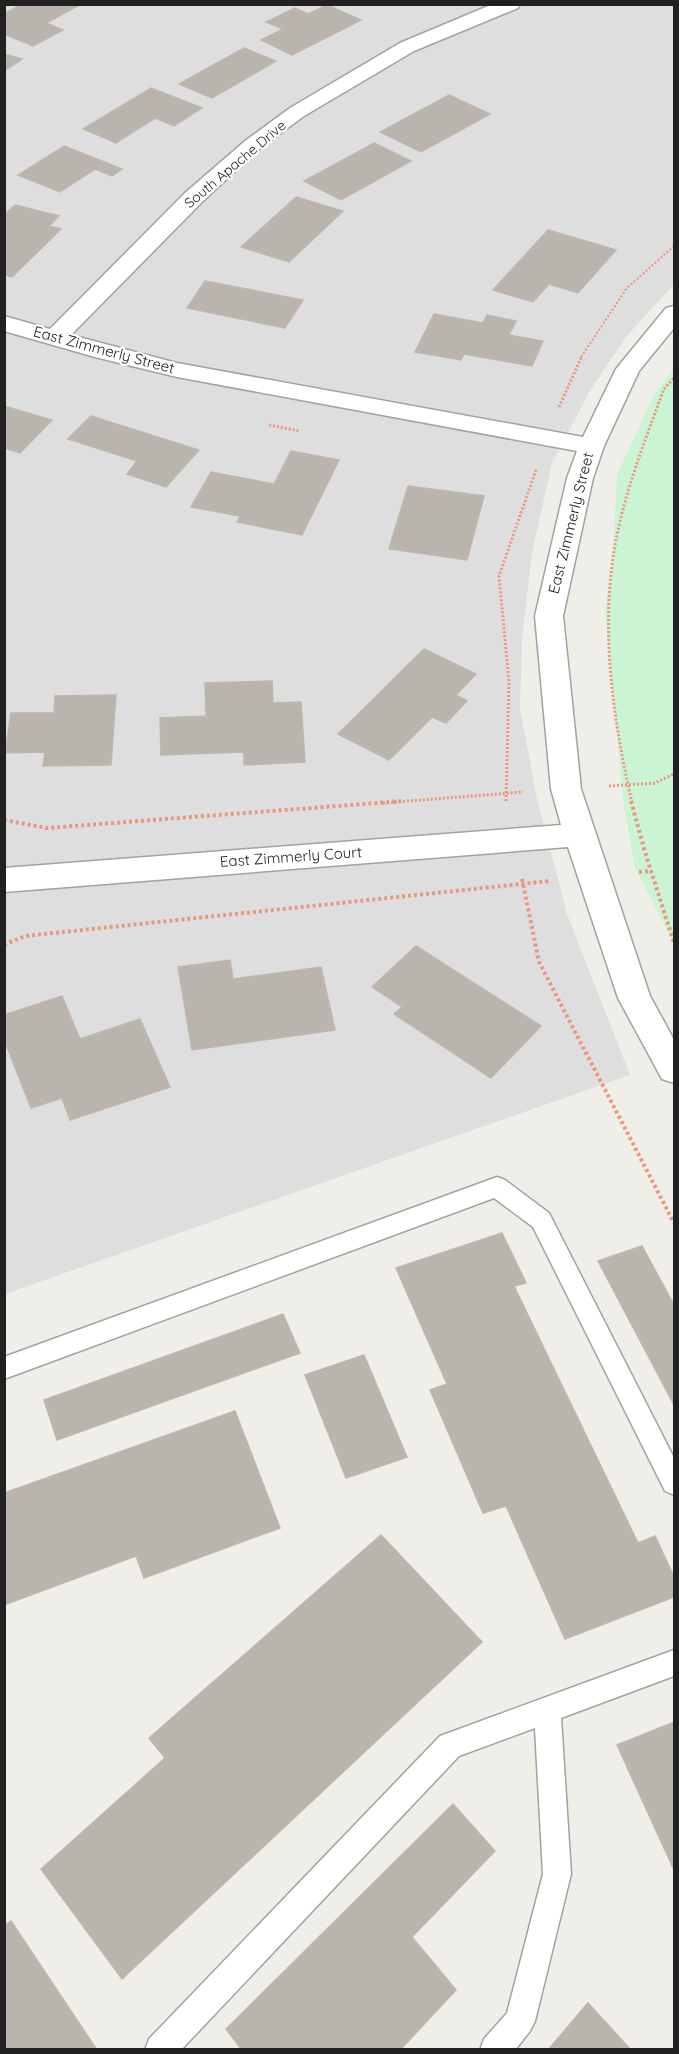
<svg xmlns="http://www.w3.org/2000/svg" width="679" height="2054" font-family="Quicksand,sans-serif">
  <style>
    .residential { fill: #dfdede }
    .park { fill: #cbf4d4 }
    .building { fill: #b9b4ae; stroke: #c0b7ac; stroke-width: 1.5 }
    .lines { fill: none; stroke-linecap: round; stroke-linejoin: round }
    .lane-casing { stroke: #a2a2a2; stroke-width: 3 }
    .street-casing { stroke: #a2a2a2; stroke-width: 3 }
    .path-far2 { stroke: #eb977f; stroke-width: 2; stroke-dasharray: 2 2; stroke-linecap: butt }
    .path-far1 { stroke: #eb977f; stroke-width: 3; stroke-dasharray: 2 2; stroke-linecap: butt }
    .path { stroke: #eb977f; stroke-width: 4; stroke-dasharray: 3 3; stroke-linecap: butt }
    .lane { fill: #fff; fill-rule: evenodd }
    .street { fill: #fff; fill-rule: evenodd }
    .labels { text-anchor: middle; stroke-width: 4.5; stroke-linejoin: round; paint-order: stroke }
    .far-street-label { font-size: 14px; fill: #212121; stroke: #fff }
    .street-label { font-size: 15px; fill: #212121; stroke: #fff }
  </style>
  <rect width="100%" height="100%" fill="#f0eee8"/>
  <polygon class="residential" points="4,5 674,5 674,284 626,337 589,392 552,463 532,553 522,638 520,708 537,799 567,914 630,1075 5,1294"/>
  <polygon class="park" points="674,369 674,943 635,868 624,807 605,611 612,566 617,475 654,395"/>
  <g class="building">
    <polygon points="22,4 81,4 46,23 63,30 33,46 4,34 4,14"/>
    <polygon points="327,5 361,20 292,55 261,40 283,29 266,22 295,8 308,14"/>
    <polygon points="244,48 276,61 212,98 179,84"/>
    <polygon points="4,54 22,59 4,71"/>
    <polygon points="151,88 202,108 174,126 155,118 116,143 83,129"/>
    <polygon points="449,95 490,114 421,152 380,132"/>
    <polygon points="374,143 411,161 341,200 304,181"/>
    <polygon points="64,146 122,169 112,176 95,169 60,192 18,175"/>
    <polygon points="296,197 343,211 289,262 241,247"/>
    <polygon points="15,205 59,216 49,226 61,229 12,277 4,275 4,215"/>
    <polygon points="548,230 616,250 578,293 549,284 533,302 493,290"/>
    <polygon points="205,281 303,300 285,328 187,308"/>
    <polygon points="434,314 483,323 487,315 516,321 509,335 543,341 532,366 464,354 461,360 415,352"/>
    <polygon points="4,406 52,420 20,453 4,448"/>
    <polygon points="91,416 199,450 166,487 127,474 137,461 68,439"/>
    <polygon points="291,451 339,460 302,535 237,522 240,516 191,507 211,472 274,484"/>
    <polygon points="408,486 484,496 467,560 389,549"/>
    <polygon points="424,649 476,674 456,695 467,701 446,723 432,717 389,760 338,734"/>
    <polygon points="272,681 273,703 301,702 305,762 244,765 244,752 161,755 160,718 206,716 205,683"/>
    <polygon points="116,695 111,765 43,766 45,752 5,753 11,713 54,713 55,696"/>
    <polygon points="416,946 541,1026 491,1078 394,1014 402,1007 372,987"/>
    <polygon points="230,960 233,979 321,967 335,1030 192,1050 178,967"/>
    <polygon points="62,996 80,1039 140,1019 170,1087 70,1120 62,1098 31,1108 4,1039 4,1015"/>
    <polygon points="502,1233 526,1283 514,1286 638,1543 655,1536 674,1577 674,1597 565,1639 506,1506 483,1513 430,1390 447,1384 396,1268"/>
    <polygon points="642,1246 674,1305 674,1405 598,1261"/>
    <polygon points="283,1314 300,1353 57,1440 44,1400"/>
    <polygon points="364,1355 407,1457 346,1478 305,1375"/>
    <polygon points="235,1411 280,1528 144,1578 136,1556 4,1605 4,1493"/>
    <polygon points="381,1535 482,1642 122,1979 41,1869 165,1758 149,1738"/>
    <polygon points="674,1722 674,1870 617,1745"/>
    <polygon points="453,1804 495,1851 412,1937 456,1990 400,2050 242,2050 226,2029"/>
    <polygon points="11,1921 97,2050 4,2050 4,1926"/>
    <polygon points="588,2003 631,2050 548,2050"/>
  </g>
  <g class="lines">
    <g class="lane-casing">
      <g id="lane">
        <polygon points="497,1177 505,1180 549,1213 674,1458 674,1495 665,1491 533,1227 494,1198 4,1379 4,1357"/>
        <polygon points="674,1650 674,1676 561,1718 571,1874 535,2021 530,2031 515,2050 480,2050 484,2039 507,2013 543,1874 535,1728 459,1756 181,2050 145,2050 149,2039 440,1736"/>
      </g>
    </g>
    <g class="street-casing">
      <polygon id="street" points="493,4 520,4 518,8 414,51 304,116 259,149 201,203 71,335 177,363 583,437 616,369 666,308 674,306 674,328 639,371 604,446 593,478 563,616 581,789 650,996 674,1040 674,1083 662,1079 618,998 568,847 4,892 4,868 561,825 551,789 535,616 567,478 577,451 177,377 95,357 4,331 4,316 50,329 185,193 245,141 290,108 400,43"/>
    </g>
    <polyline class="path-far2" points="581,357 627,288 674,246"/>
    <g class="path-far1">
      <polyline points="559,407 582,356"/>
      <polyline points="269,425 300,431"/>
      <polyline points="609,786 655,783 674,774"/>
      <polyline points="506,801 509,682 499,576 536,470"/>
      <polyline points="383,803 523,792"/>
      <path d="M632,803C613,719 600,631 615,545C625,491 645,440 664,389L674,378"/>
    </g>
    <g class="path">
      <polyline points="631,801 645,852 674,943"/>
      <polyline points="4,820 47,828 403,801"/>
      <polyline points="639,872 650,871"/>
      <polyline points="522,879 539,962 674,1223"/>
      <polyline points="4,945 25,936 550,881"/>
    </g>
    <use href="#lane" class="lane"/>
    <use href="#street" class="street"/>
  </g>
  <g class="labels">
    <g class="far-street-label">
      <text transform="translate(235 164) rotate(-40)" y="5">South Apache Drive</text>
    </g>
    <g class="street-label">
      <text transform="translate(104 350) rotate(15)" y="5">East Zimmerly Street</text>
      <text transform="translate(571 523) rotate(-76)" y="5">East Zimmerly Street</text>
      <text transform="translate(291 857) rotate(-4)" y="5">East Zimmerly Court</text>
    </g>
  </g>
  <rect width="679" height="2054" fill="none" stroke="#212121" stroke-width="12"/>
</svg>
